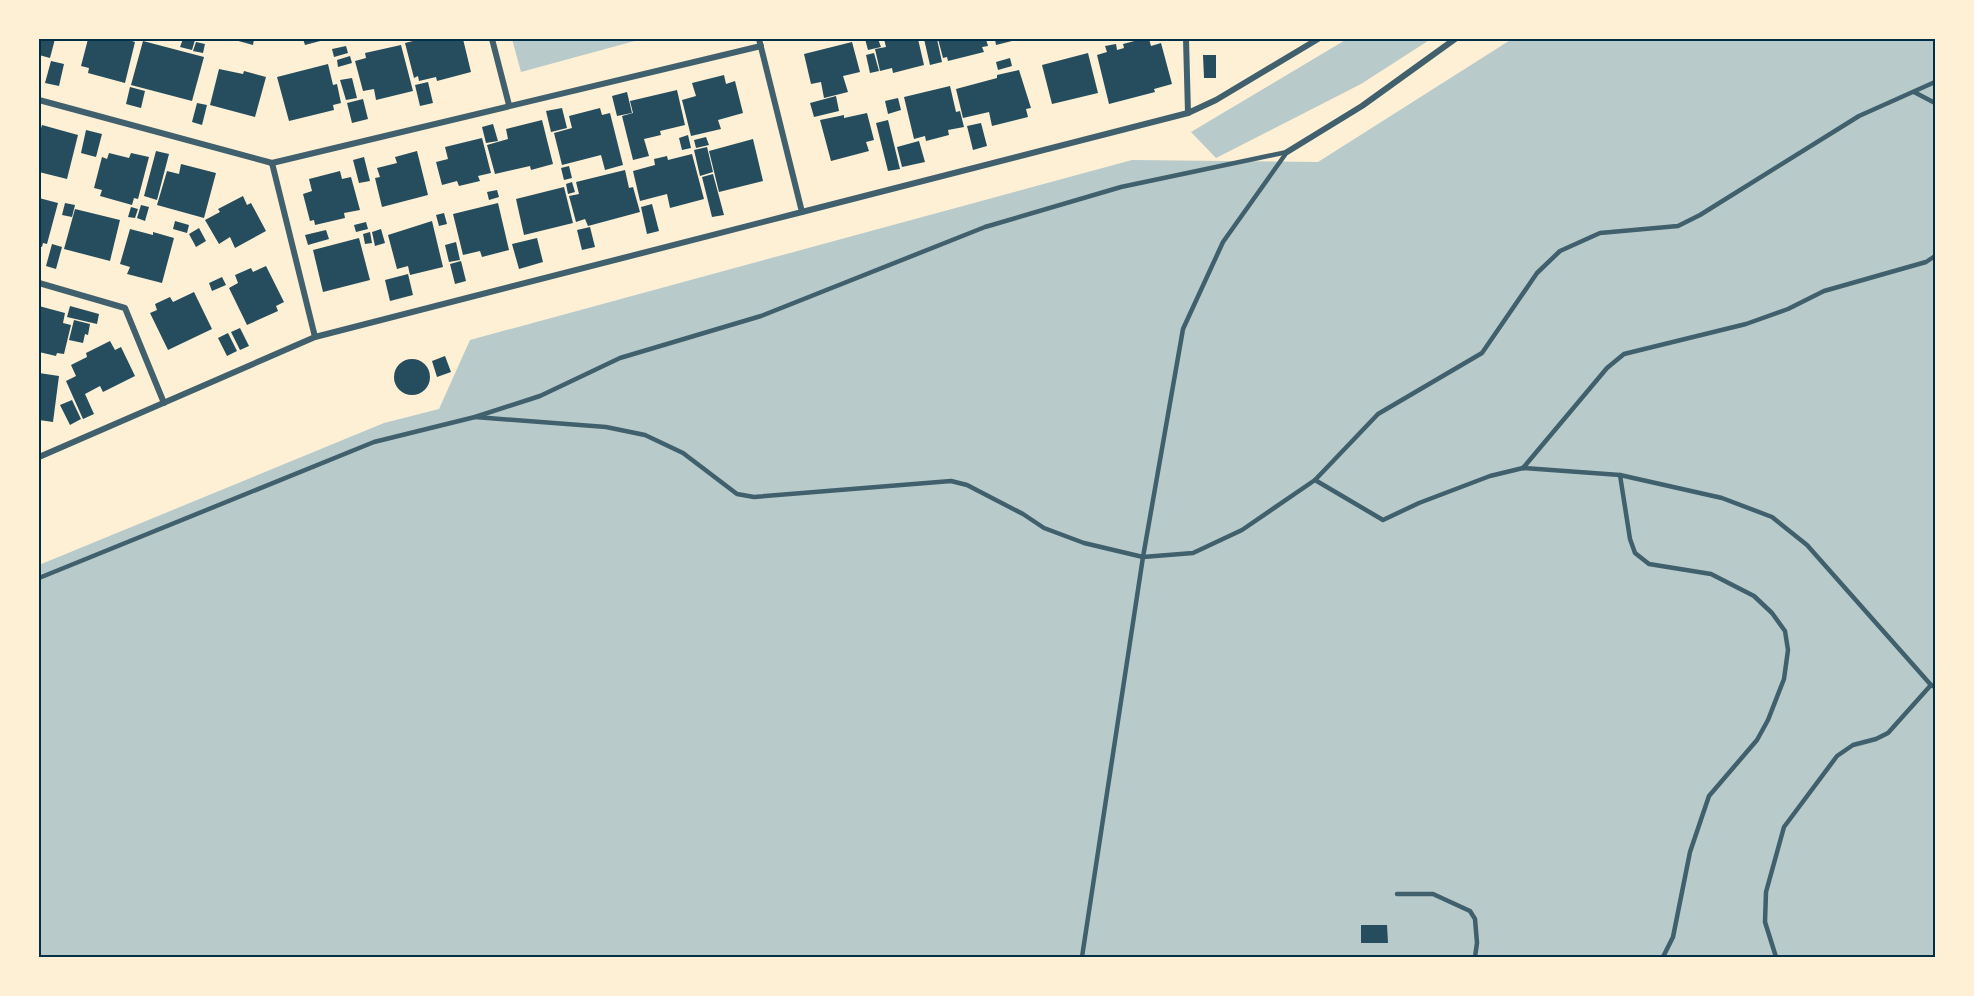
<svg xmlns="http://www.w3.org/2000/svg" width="1974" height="996" font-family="Bitter,serif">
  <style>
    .green { fill: #b9caca }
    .building { fill: #264d5e }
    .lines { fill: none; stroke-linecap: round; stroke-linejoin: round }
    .path { stroke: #003049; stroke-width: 4 }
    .service { stroke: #3f606c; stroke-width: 4.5 }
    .minor { stroke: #3f606c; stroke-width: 6 }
    .neatline { fill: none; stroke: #003049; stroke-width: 2 }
  </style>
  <rect width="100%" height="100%" fill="#fdf0d5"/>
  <g class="green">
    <polygon points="512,39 642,39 521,72"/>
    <polygon points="1347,39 1431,39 1361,84 1216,158 1191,132"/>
    <polygon points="1512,39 1935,39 1935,957 39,957 39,565 384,423 439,409 470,340 1132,160 1318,162"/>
  </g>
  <g class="building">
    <polygon points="39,39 55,39 50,58 39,55"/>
    <polygon points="88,39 126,39 135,42 125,83 88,73 89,68 81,66"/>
    <polygon points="183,39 195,40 192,50 180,47"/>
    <polygon points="231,39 254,39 253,45"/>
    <polygon points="303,39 324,39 324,40 305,45"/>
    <polygon points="421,39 463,39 471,72 437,81 436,77 419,81 418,76 414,78 405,43"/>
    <polygon points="865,39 878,39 881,47 868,50"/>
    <polygon points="884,39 918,39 924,65 893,73 892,68 880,71 875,49 886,47"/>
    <polygon points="924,39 937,39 942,62 930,65"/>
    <polygon points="938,39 986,39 988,46 982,47 984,52 948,61 947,57 943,58"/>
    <polygon points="995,39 1016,39 1016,40 996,45"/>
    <polygon points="1142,39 1149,39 1151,46 1161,43 1172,84 1154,89 1155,92 1109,104 1097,55 1107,52 1105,46 1116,44 1117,50 1124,48 1123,44"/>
    <polygon points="143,41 204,57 192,101 131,85"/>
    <polygon points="196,42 205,44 203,53 193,51"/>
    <polygon points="852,42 860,72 843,76 848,92 824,98 821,82 811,84 804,54"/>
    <polygon points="401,45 413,91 376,100 374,89 363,91 355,61 366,58 365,53"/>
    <polygon points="346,46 348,53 334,57 332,49"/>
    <polygon points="874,53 879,71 870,73 866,55"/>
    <polygon points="1088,53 1098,93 1052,104 1042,65"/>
    <polygon points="1203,55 1216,55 1216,78 1204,78"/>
    <polygon points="350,56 352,63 338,67 337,60"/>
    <polygon points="1010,58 1012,66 998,70 996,62"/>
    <polygon points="51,61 64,64 59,86 45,83"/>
    <polygon points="328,64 333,85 337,84 341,103 333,105 334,110 289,121 277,77"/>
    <polygon points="219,69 243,74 244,71 266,77 255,117 210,105"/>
    <polygon points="1019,70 1031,108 1026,109 1028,117 992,126 989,112 963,118 956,89 997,78 997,75"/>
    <polygon points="724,75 726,84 735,81 743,113 718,120 721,129 691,136 682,100 696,96 692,83"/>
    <polygon points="352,78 357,98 346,100 340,80"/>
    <polygon points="428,82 433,103 420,106 415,85"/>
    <polygon points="950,86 956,112 960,111 964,127 948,130 949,135 926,141 925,136 914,139 904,97"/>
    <polygon points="130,87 145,91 141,108 126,104"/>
    <polygon points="677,90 685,125 660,131 661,135 644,139 649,156 633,160 622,116 633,113 630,101"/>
    <polygon points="627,92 632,113 617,116 612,96"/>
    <polygon points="836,96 839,111 814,117 810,103"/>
    <polygon points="898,98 901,110 888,114 885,101"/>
    <polygon points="363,99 368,119 352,123 347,103"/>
    <polygon points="197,103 207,105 202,125 192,122"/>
    <polygon points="562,108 567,128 551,132 546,111"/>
    <polygon points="600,108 602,115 610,113 623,165 605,170 601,155 562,165 554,133 572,128 569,116"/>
    <polygon points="867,113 874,140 866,142 869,151 831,161 820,120 844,115 844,118"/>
    <polygon points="542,120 553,164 531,170 530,166 495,174 487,145 508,139 506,129"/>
    <polygon points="888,120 900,169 888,171 876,123"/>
    <polygon points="981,123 987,146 973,150 967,126"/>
    <polygon points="493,124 498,141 486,143 482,127"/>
    <polygon points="42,125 78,135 67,179 39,172 39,135"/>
    <polygon points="86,130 102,134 96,157 81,153"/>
    <polygon points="688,135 691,148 682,150 679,138"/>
    <polygon points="706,137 709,145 696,148 694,140"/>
    <polygon points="482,138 491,173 478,176 480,181 459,186 457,181 442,185 436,162 448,159 445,147"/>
    <polygon points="753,139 763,181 719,192 709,151"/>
    <polygon points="919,141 925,162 902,167 897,147"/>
    <polygon points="707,147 713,172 700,176 694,150"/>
    <polygon points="156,151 169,154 157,200 144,196"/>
    <polygon points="417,151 428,195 382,207 375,178 380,177 377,168 397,163 395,157"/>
    <polygon points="109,153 129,158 131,153 149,157 138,199 134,198 132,205 100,196 102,190 94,188 102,157 107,159"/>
    <polygon points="692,154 704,199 670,208 667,194 640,201 633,171 655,165 654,159 667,156 668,160"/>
    <polygon points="364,157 370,181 359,183 353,160"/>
    <polygon points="181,164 216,173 204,218 157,205 167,171 179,174"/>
    <polygon points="569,166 572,178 564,180 561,168"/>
    <polygon points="625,170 629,188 633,187 640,212 588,226 585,219 576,222 569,196 579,194 576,182"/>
    <polygon points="340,171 342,179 351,177 360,210 344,213 345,218 315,225 314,220 310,221 303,194 312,191 309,179"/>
    <polygon points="713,174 724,215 712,217 702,177"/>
    <polygon points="572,182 575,192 568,194 566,184"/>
    <polygon points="564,187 573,223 524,235 516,199"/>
    <polygon points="497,190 499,197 489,200 487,192"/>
    <polygon points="243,196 247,205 251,203 266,231 235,248 230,237 219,244 205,220 220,212 218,209"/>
    <polygon points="39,198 58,203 47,244 43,243 42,247 39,246"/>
    <polygon points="65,203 75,205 72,217 62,215"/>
    <polygon points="498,203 509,250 482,257 480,251 463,255 453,214"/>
    <polygon points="652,204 659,231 647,234 641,207"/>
    <polygon points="141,205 149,207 145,221 137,218"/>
    <polygon points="131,207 138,209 135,218 128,217"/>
    <polygon points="75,209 120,220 110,261 64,249"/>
    <polygon points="444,213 447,224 439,226 436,215"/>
    <polygon points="175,221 189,225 187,233 173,229"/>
    <polygon points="432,221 443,267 410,275 408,266 397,269 388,235"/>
    <polygon points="366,222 368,229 356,232 354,225"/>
    <polygon points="590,227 595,247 582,250 577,230"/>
    <polygon points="199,228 206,241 196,247 189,234"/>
    <polygon points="130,229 153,235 153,232 174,238 162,283 127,274 130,267 120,264"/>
    <polygon points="381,229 385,243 375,246 372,232"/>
    <polygon points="326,230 329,239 308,245 305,235"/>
    <polygon points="370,232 372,243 365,244 363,234"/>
    <polygon points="359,238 370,280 323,292 313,250"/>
    <polygon points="537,238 543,262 519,269 512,244"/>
    <polygon points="456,242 460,260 449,262 445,245"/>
    <polygon points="52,244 62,247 56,269 46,266"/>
    <polygon points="461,261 466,281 455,284 450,264"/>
    <polygon points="266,266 284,302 276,306 278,311 247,325 229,288 238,283 235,275 251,268 253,272"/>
    <polygon points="408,274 413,295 390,301 385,280"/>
    <polygon points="222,277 226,285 212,291 209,283"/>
    <polygon points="194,292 212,329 168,350 150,313 157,310 155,304 170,297 173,302"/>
    <polygon points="39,306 65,313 63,323 71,325 64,354 57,353 56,356 39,352"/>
    <polygon points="70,306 99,314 97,324 67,317"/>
    <polygon points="74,320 90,324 88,335 85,334 83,343 69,340"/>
    <polygon points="240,328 249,346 240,350 231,332"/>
    <polygon points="228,333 237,351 227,356 218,338"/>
    <polygon points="110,341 115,350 121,347 135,376 103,392 100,386 85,394 94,414 83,419 66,381 76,376 71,365 87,357 86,353"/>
    <polygon points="445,356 451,372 437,377 432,361"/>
    <circle cx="412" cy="377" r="18"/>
    <polygon points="39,373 59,376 53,422 39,420"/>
    <polygon points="72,400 81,419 70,425 60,405"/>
    <polygon points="1361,925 1387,925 1388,943 1361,943"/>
  </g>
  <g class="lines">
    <polyline class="path" points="785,39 787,39"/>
    <g class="service">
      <polyline points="1914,92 1935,103"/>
      <polyline points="475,417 606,427 645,435 683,453 737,494 754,497 951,481 967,485 1023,514 1044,528 1084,543 1143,557 1193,553 1242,530 1315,480 1378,414 1482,353 1537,273 1560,251 1600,233 1678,226 1700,215 1859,116 1935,82"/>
      <polyline points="1523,468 1607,368 1624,354 1746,324 1788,309 1824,291 1926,262 1935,256"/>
      <polyline points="1620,475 1630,539 1635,553 1649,564 1711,574 1754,596 1772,613 1785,631 1788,650 1784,679 1768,720 1757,740 1709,796 1690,852 1673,937 1663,957"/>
      <polyline points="1315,480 1383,520 1419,503 1490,476 1523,468 1620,475 1722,498 1772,517 1807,545 1931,685 1935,687"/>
      <polyline points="39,578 374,442 475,417 540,396 620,358 761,316 985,227 1121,187 1287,152"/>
      <polyline points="1397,894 1433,894 1470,911 1475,919 1477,943 1475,957"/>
      <polyline points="1082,957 1143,557 1183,329 1223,242 1287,152"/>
      <polyline points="1776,957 1765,922 1766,892 1784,827 1837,756 1853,745 1876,739 1888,733 1931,685"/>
    </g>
    <g class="minor">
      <polyline points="492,39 509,105"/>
      <polyline points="1186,39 1188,113"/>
      <polyline points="39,100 272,163 761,46"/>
      <polyline points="1287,152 1362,106 1455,39"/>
      <polyline points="272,163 315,337"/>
      <polyline points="802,212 1188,113 1216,100 1318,39"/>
      <polyline points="39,283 125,308 164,403"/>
      <polyline points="39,457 315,337 802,212 759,39"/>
    </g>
  </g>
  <rect width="1974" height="996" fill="none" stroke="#fdf0d5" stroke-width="81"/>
  <rect x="40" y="40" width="1894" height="916" class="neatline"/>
</svg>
